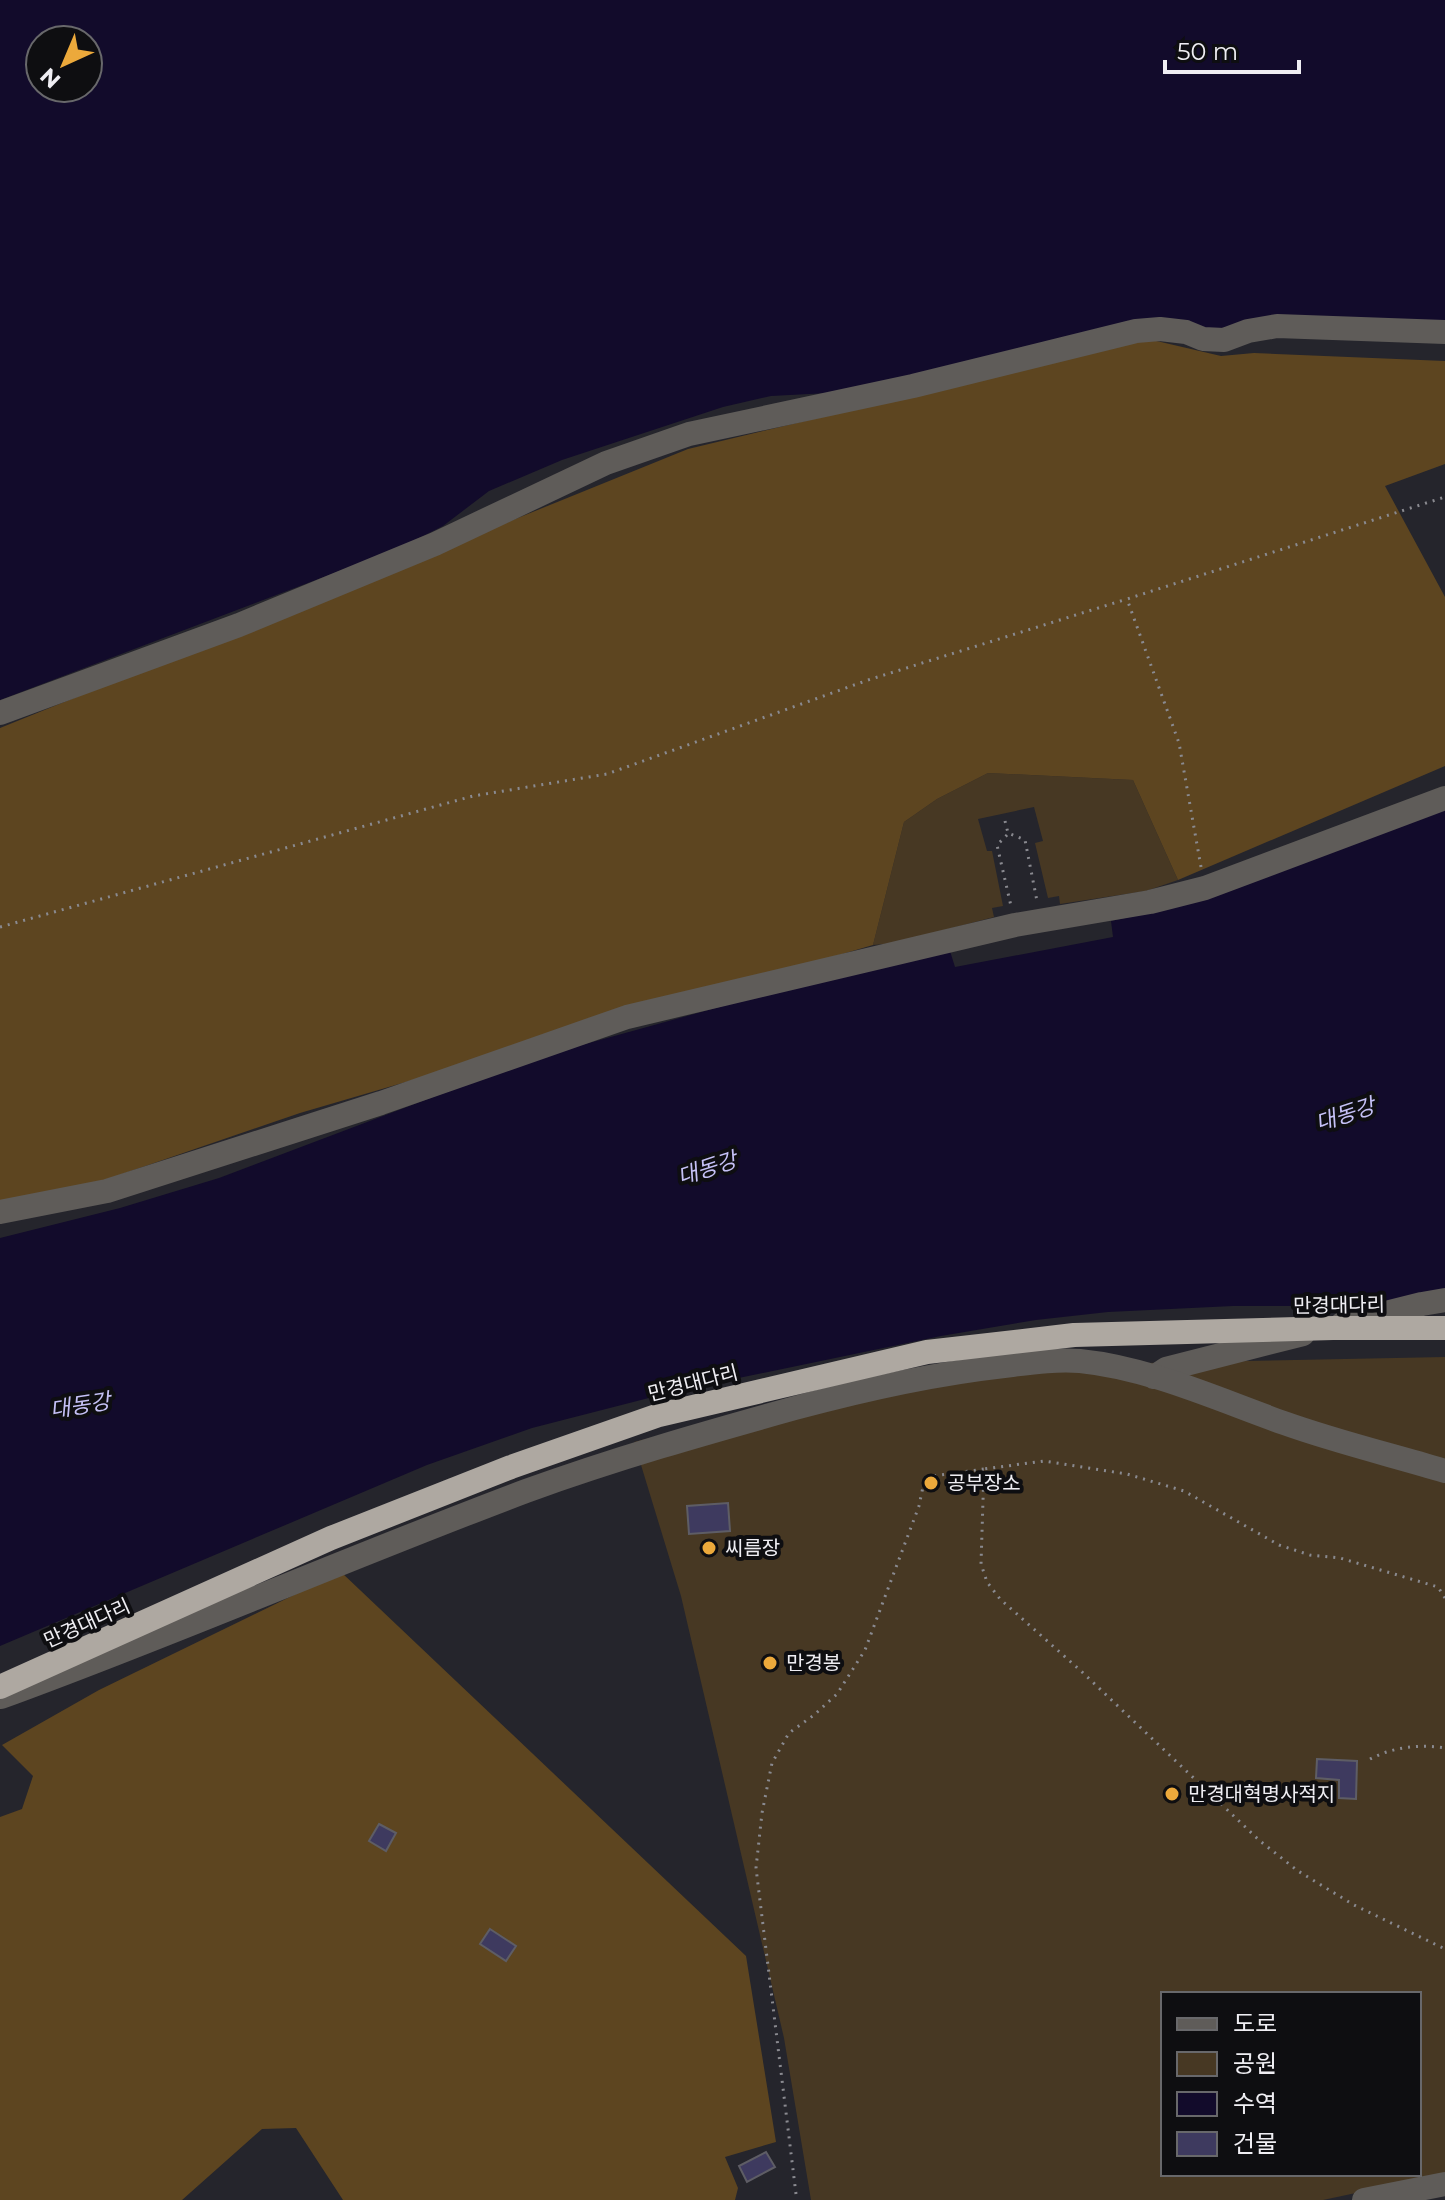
<svg xmlns="http://www.w3.org/2000/svg" width="1445" height="2200" font-family="Montserrat,'Noto Sans KR',sans-serif">
  <style>
    .green { fill: #473823; fill-rule: evenodd }
    .forest { fill: #5d4520 }
    .water { fill: #120b2b; fill-rule: evenodd }
    .building { fill: #3e3a5f; stroke: #5e5d65; stroke-width: 2 }
    .lines { fill: none; stroke-linecap: round; stroke-linejoin: round }
    .path { stroke: #8a8a90; stroke-width: 3; stroke-dasharray: 2 6; stroke-linecap: butt }
    .minor { stroke: #5f5c59; stroke-width: 24 }
    .highway-bridge { stroke: #aea8a1; stroke-width: 24 }
    .poi-dot { fill: #eca93b; stroke: #0e0e11; stroke-width: 3 }
    .labels { text-anchor: middle; stroke-width: 8; stroke-linejoin: round; paint-order: stroke }
    .street-label { font-size: 20px; fill: #efeef3; stroke: #0e0e11 }
    .poi-label { font-size: 20px; fill: #efeef3; stroke: #0e0e11; text-anchor: start }
    .water-label { font-size: 22px; font-style: italic; fill: #c5c1f6; stroke: #0e0e11 }
  </style>
  <rect width="100%" height="100%" fill="#25252c"/>
  <g class="green">
    <polygon points="988,773 1133,780 1178,880 1146,891 1060,904 1059,896 1048,898 1035,843 1043,841 1034,807 978,819 987,851 992,851 1003,906 992,908 994,917 895,943 873,945 904,822 937,799"/>
    <path d="M1445,1357V2174L1323,2200H811L784,2038L681,1596L634,1442L905,1373L1094,1364ZM1163,1994H1419V2174H1163Z"/>
  </g>
  <g class="forest">
    <polygon points="1148,339 1221,356 1254,353 1445,361 1445,464 1385,486 1445,597 1445,766 1178,880 1133,780 988,773 937,799 904,822 873,945 300,1113 0,1216 0,728 688,449"/>
    <polygon points="341,1572 746,1956 776,2142 725,2157 738,2188 735,2200 343,2200 296,2128 262,2129 182,2200 0,2200 0,1817 22,1809 33,1776 2,1745 99,1690"/>
  </g>
  <g class="water">
    <path d="M0,0H1445V326L1219,335L1181,321L828,393L771,396L723,407L562,460L489,491L443,526L397,549L0,700ZM40,40H88V88H40Z"/>
    <polygon points="1445,807 1445,1297 1333,1306 1233,1306 1108,1312 1036,1320 941,1336 676,1391 532,1428 427,1465 0,1646 0,1238 120,1208 219,1178 542,1056 817,980 950,951 955,967 1113,937 1111,921 1173,908"/>
  </g>
  <g class="building">
    <polygon points="728,1503 730,1531 689,1534 687,1506"/>
    <polygon points="1317,1759 1357,1761 1356,1799 1339,1798 1339,1780 1316,1778"/>
    <polygon points="379,1824 396,1833 386,1851 369,1841"/>
    <polygon points="490,1929 516,1946 506,1961 480,1944"/>
    <polygon points="766,2152 775,2167 747,2182 739,2166"/>
  </g>
  <g class="lines">
    <g class="path">
      <polyline points="1005,821 1008,833 1025,840 1037,901"/>
      <polyline points="1007,835 997,845 1011,906"/>
      <polyline points="1201,867 1179,743 1127,599 1445,497"/>
      <polyline points="0,927 473,796 607,774 868,680 1127,599"/>
      <polyline points="1445,1598 1438,1587 1340,1558 1310,1555 1279,1545 1184,1491 1127,1474 1044,1461 984,1469 981,1564 987,1582 1000,1599 1081,1671 1260,1841 1298,1871 1354,1905 1445,1949"/>
      <path d="M1370,1759C1393,1747 1419,1744 1445,1748"/>
      <polyline points="796,2194 756,1868 762,1813 772,1763 789,1733 814,1715 837,1694 865,1650 919,1506 925,1477 984,1469"/>
    </g>
    <g class="minor">
      <polyline points="0,713 239,625 435,544 606,463 689,434 913,386 1136,331 1160,329 1186,332 1203,339 1224,340 1248,331 1277,326 1445,332"/>
      <polyline points="0,1212 107,1191 381,1103 627,1017 1015,925 1150,902 1205,888 1445,798"/>
      <polyline points="1342,1324 1422,1304 1445,1300"/>
      <polyline points="1154,1377 1166,1369 1303,1334"/>
      <path d="M1,1697C177,1633 350,1557 526,1491C614,1459 705,1433 795,1408C865,1389 933,1374 1004,1366C1029,1363 1055,1359 1080,1361C1150,1368 1219,1400 1284,1423C1337,1442 1392,1455 1445,1471"/>
      <polyline points="1364,2200 1445,2184"/>
    </g>
    <polyline class="highway-bridge" points="0,1687 331,1538 511,1467 659,1415 927,1352 1074,1335 1333,1328 1445,1328"/>
  </g>
  <g class="poi-dot">
    <circle cx="931" cy="1483" r="8"/>
    <circle cx="709" cy="1548" r="8"/>
    <circle cx="770" cy="1663" r="8"/>
    <circle cx="1172" cy="1794" r="8"/>
  </g>
  <g class="labels">
    <g class="street-label">
      <text transform="translate(1339 1305) rotate(-1)" y="7">만경대다리</text>
      <text transform="translate(693 1383) rotate(-14)" y="7">만경대다리</text>
      <text transform="translate(87 1623) rotate(-24)" y="7">만경대다리</text>
    </g>
    <g class="poi-label">
      <text x="947" y="1490">공부장소</text>
      <text x="725" y="1555">씨름장</text>
      <text x="786" y="1670">만경봉</text>
      <text x="1188" y="1801">만경대혁명사적지</text>
    </g>
    <g class="water-label">
      <text transform="translate(1345 1114) rotate(-18)" y="8">대동강</text>
      <text transform="translate(707 1168) rotate(-18)" y="8">대동강</text>
      <text transform="translate(80 1405) rotate(-9)" y="8">대동강</text>
    </g>
  </g>
  <rect x="1161" y="1992" width="260" height="184" fill="#0e0e11" stroke="#68686b" stroke-width="2"/>
  <rect x="1177" y="2018" width="40" height="12" fill="#5f5c59" stroke="#68686b" stroke-width="2"/>
  <text x="1233" y="2032" font-size="24" fill="#efeef3">도로</text>
  <rect x="1177" y="2052" width="40" height="24" fill="#473823" stroke="#68686b" stroke-width="2"/>
  <text x="1233" y="2072" font-size="24" fill="#efeef3">공원</text>
  <rect x="1177" y="2092" width="40" height="24" fill="#120b2b" stroke="#68686b" stroke-width="2"/>
  <text x="1233" y="2112" font-size="24" fill="#efeef3">수역</text>
  <rect x="1177" y="2132" width="40" height="24" fill="#3e3a5f" stroke="#68686b" stroke-width="2"/>
  <text x="1233" y="2152" font-size="24" fill="#efeef3">건물</text>
  <g transform="translate(64 64) rotate(224)"><circle r="38" fill="#0e0e11" stroke="#68686b" stroke-width="2"/>
  <path d="M0-6L14 30L0 20L-14 30Z" fill="#eca93b"/>
  <text y="-12" font-size="22" font-weight="bold" text-anchor="middle" fill="#efeef3">N</text>
  </g>
  <path d="M1165 60v12h134v-12" fill="none" stroke="#efeef3" stroke-width="4"/>
  <text x="1177" y="60" font-size="24" fill="#efeef3" stroke="#0e0e11" stroke-width="6" paint-order="stroke">50 m</text>
</svg>
